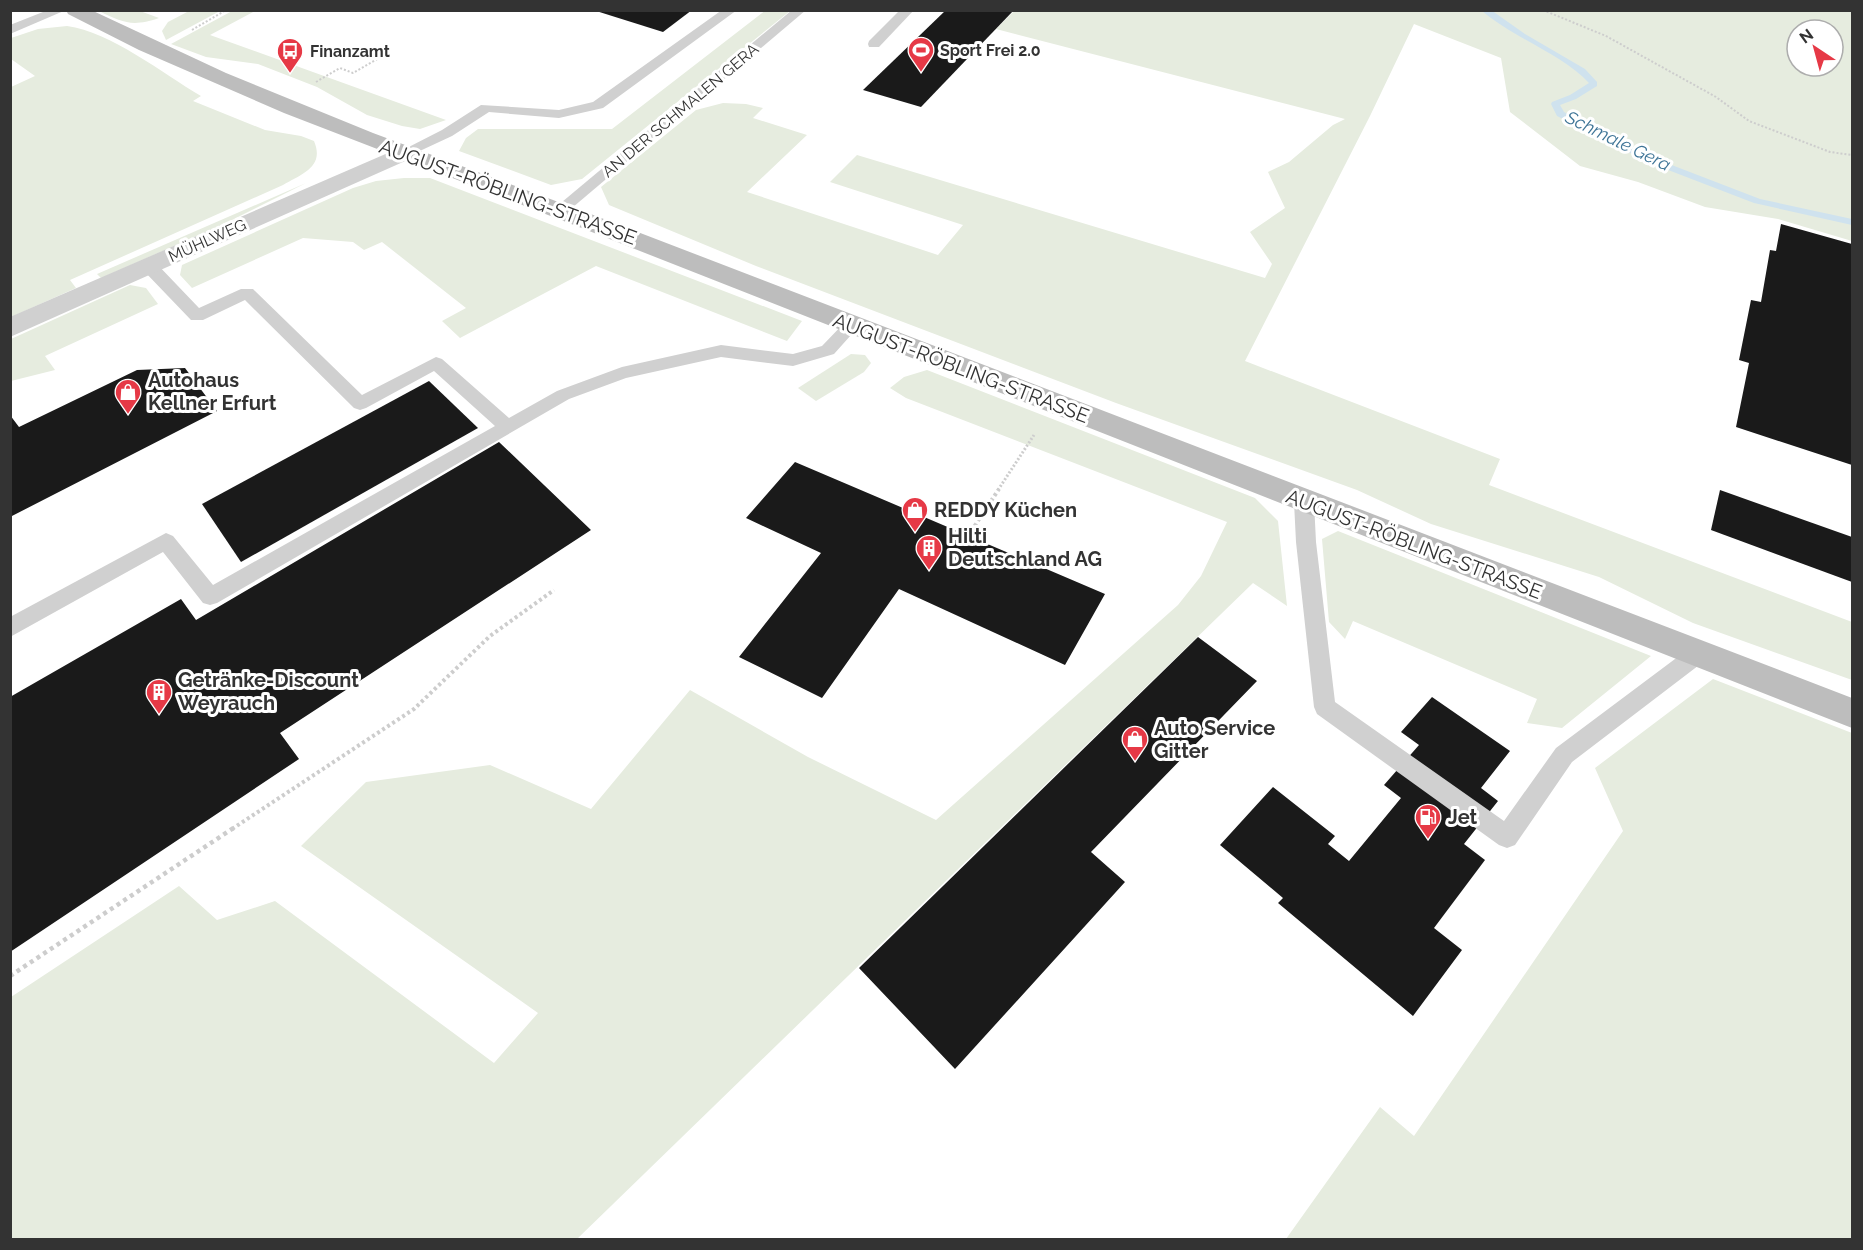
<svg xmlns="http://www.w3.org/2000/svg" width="1863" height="1250" font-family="Raleway,sans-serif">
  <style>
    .green { fill: #e6ecdf; fill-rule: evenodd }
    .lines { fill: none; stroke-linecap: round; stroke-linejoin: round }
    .stream { fill: #cfe2ee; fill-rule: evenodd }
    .building { fill: #1a1a1a }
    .path-far3 { stroke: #cdcdcd; stroke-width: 2; stroke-dasharray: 2 2; stroke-linecap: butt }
    .path-far2 { stroke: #cdcdcd; stroke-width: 3; stroke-dasharray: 2 2; stroke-linecap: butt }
    .path-far1 { stroke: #cdcdcd; stroke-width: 4; stroke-dasharray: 3 3; stroke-linecap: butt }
    .path { stroke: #cdcdcd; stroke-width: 4.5; stroke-dasharray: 4 4; stroke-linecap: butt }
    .lane { fill: #d0d0d0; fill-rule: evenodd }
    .street { fill: #d0d0d0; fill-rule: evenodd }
    .secondary { fill: #bdbdbd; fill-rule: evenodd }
    .labels { text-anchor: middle; stroke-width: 6; stroke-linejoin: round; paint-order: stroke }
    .far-poi-label { font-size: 16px; font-weight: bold; fill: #333; stroke: #fff; text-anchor: start }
    .far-street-label { font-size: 16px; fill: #333; stroke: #fff }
    .far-water-label { font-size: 18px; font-style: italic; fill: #3f7597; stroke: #fff }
    .street-label { font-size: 20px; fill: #333; stroke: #fff }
    .poi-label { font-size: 20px; font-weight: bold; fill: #333; stroke: #fff; text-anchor: start }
  </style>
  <rect width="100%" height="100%" fill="#fff"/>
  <g class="green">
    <polygon points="766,10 790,11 582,179 551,185 459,151 466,138 478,129 612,129"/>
    <path d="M99,11H140L159,18C133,27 123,23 99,11Z"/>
    <polygon points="189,11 220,11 166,40 162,31 168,22"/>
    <polygon points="232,11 255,11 210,35 446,120 420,129 402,126 367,115 317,87 258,64 206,57 171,44"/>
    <path d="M1014,11H1852V241L1778,219L1705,207L1638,182L1580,166L1510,112L1501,58L1414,24L1370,116L1245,361L1500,459L1489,485L1852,622V680L1693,623L1599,577L1431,524L1357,490L1116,403L756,266L609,205L601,187L696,110L723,103L746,104L763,108L753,118L807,135L747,192L938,255L963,225L830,182L857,155L1265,278L1272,264L1250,232L1285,208L1268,172L1289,162L1333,125L1345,119L996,29ZM1797,30H1833V66H1797Z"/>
    <path d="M67,26C111,32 162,73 201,96L193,101L265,130L301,136L314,141C325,167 302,174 283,185L70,280L76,288L11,317V87L35,76L11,59V38L38,29Z"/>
    <polygon points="404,178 430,178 802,321 787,341 596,266 460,338 442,321 466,308 382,242 364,250 353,242 303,238 192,288 180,275 182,265 353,188 376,181"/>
    <polygon points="306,183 222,225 101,278 97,274"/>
    <polygon points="130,285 146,288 158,304 45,356 55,370 11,381 11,339"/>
    <polygon points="851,354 865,355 871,363 864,372 816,401 798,388"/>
    <polygon points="927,370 1255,498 1278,521 1287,606 1253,583 577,1239 11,1239 11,997 179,886 217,920 275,901 494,1063 538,1013 301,846 366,782 490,765 591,809 690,690 808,757 936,820 1178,605 1201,576 1227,522 906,398 890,388 904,377"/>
    <polygon points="1338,531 1651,656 1562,728 1527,723 1537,699 1353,621 1345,639 1329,622 1322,539"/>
    <polygon points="1713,679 1852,733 1852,1239 1286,1239 1380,1107 1414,1136 1623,831 1595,768"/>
  </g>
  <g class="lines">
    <path class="stream" d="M1481,10H1491L1525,34L1585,69L1597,82V86L1576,99L1560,105L1564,112L1656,159L1760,199L1852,219V225L1754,203L1650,163L1557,116L1551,104L1552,102L1570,95L1589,83C1562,54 1513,38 1481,10Z"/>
  </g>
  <g class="building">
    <polygon points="593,10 692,10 663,32"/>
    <polygon points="946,10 1014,10 921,107 863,90"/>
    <polygon points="1781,224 1852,244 1852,465 1736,427 1749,363 1739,360 1751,300 1761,302 1770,250 1776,251"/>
    <polygon points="185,368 217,411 10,517 10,415 19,427 137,370"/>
    <polygon points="429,381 478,428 241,562 202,504"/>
    <polygon points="499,442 591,530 280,733 299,759 10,952 10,697 181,599 196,620"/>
    <polygon points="795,462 1105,594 1065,665 899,589 822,698 739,657 821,553 746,518"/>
    <polygon points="1720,490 1852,537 1852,582 1711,530"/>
    <polygon points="1198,637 1257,681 1091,852 1125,882 955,1069 859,968"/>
    <polygon points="1432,697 1510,751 1481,788 1498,801 1464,844 1485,860 1434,928 1462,950 1413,1016 1278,903 1283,898 1220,845 1273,787 1335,836 1328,844 1349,861 1401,798 1384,785 1419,745 1401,732"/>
  </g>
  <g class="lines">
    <g class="path-far3">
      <polyline points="1543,10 1606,36 1716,97 1749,121 1830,152 1852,155"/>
      <polyline points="192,30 226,10"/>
      <polyline points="316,82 340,68 353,73 379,58"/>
    </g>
    <polyline class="path-far2" points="998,490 1034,435"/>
    <g class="path-far1">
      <polyline points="968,536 999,489"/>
      <polyline points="232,829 414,709 490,636 554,590"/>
    </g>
    <polyline class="path" points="10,976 235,827"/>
    <g class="lane">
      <polygon points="48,10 66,10 10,34 10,25"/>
      <polygon points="722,10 737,10 603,108 559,118 489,112 452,136 409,156 404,157 397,153 442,130 481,105 559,110 593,102"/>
      <polygon points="792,10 806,10 566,213 556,213 553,210 556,207"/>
      <polygon points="900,10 914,10 879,47 869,47 868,44 869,41"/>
      <polygon points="149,261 155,262 199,308 241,289 253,289 362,395 436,357 442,359 509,418 557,391 622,367 721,345 793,354 822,346 846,321 858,321 860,325 834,354 793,366 721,357 626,378 569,399 217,603 210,605 203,603 163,552 10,637 10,617 166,533 173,536 213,585 495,426 434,371 366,408 360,410 354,408 245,300 203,320 191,320 143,270 141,266 143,262"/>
      <polygon points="1304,495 1311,497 1314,502 1316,542 1335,702 1504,821 1556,748 1691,647 1699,644 1707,647 1710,653 1707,659 1572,762 1515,845 1507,848 1499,845 1317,714 1314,707 1296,542 1294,502 1297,497"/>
    </g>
    <polygon class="street" points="404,146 412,148 415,153 412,158 10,337 10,317"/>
    <polygon class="secondary" points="66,10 91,10 226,73 373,133 596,216 1852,698 1852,728 579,227 284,113 139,50 68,14"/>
  </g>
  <defs>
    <g id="stadium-pin" transform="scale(1.35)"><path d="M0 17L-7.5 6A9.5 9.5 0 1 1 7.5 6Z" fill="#e63946" stroke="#fff"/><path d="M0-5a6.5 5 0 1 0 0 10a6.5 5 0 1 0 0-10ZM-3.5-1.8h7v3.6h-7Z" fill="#fff"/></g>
    <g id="bus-pin" transform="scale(1.35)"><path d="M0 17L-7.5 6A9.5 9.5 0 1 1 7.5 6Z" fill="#e63946" stroke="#fff"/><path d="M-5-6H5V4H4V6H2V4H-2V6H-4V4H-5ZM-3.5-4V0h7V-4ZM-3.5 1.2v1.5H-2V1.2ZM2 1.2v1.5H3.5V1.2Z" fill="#fff"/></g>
    <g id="shop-pin" transform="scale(1.35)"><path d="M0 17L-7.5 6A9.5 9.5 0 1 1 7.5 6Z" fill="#e63946" stroke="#fff"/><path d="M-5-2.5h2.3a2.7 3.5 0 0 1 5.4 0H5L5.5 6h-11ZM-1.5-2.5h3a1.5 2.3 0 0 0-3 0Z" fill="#fff"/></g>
    <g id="building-pin" transform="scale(1.35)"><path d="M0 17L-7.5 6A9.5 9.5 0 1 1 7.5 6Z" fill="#e63946" stroke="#fff"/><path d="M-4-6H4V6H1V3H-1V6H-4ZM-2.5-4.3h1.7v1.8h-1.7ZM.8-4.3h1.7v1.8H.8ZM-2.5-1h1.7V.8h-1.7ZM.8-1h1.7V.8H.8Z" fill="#fff"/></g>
    <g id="fuel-pin" transform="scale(1.35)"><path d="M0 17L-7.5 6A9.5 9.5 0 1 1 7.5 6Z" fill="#e63946" stroke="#fff"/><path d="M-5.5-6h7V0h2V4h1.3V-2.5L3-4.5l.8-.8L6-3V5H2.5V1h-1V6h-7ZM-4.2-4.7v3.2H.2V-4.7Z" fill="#fff"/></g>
  </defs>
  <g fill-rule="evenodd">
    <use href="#stadium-pin" x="921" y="50"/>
    <use href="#bus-pin" x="290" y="51"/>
    <use href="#shop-pin" x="128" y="392"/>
    <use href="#shop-pin" x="915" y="510"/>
    <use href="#building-pin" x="929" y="548"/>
    <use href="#building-pin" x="159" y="692"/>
    <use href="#shop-pin" x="1135" y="739"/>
    <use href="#fuel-pin" x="1428" y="817"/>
  </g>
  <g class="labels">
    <g class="far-poi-label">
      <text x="940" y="56">Sport Frei 2.0</text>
      <text x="310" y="57">Finanzamt</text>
    </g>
    <g class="far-street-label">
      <text transform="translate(680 110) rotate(-40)" y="6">AN DER SCHMALEN GERA</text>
      <text transform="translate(207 240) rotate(-24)" y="6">MÜHLWEG</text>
    </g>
    <g class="far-water-label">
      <text transform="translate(1618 141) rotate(26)" y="6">Schmale Gera</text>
    </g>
    <g class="street-label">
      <text transform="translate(508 192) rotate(20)" y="7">AUGUST-RÖBLING-STRASSE</text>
      <text transform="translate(961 368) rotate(21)" y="7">AUGUST-RÖBLING-STRASSE</text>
      <text transform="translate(1414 544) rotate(21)" y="7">AUGUST-RÖBLING-STRASSE</text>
    </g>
    <g class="poi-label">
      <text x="148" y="387">Autohaus<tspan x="148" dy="23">Kellner Erfurt</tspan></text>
      <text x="934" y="517">REDDY Küchen</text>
      <text x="948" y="543">Hilti<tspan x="948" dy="23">Deutschland AG</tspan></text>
      <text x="178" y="687">Getränke-Discount<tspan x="178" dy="23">Weyrauch</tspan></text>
      <text x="1154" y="735">Auto Service<tspan x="1154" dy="23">Gitter</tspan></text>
      <text x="1448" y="824">Jet</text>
    </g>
  </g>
  <rect width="1863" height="1250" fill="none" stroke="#333333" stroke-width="24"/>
  <g transform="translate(1815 48) rotate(324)"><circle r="28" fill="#ffffff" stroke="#adadad" stroke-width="1.5"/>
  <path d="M0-4.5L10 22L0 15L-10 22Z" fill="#e63946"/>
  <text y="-9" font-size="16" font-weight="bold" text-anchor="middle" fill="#333333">N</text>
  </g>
</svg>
